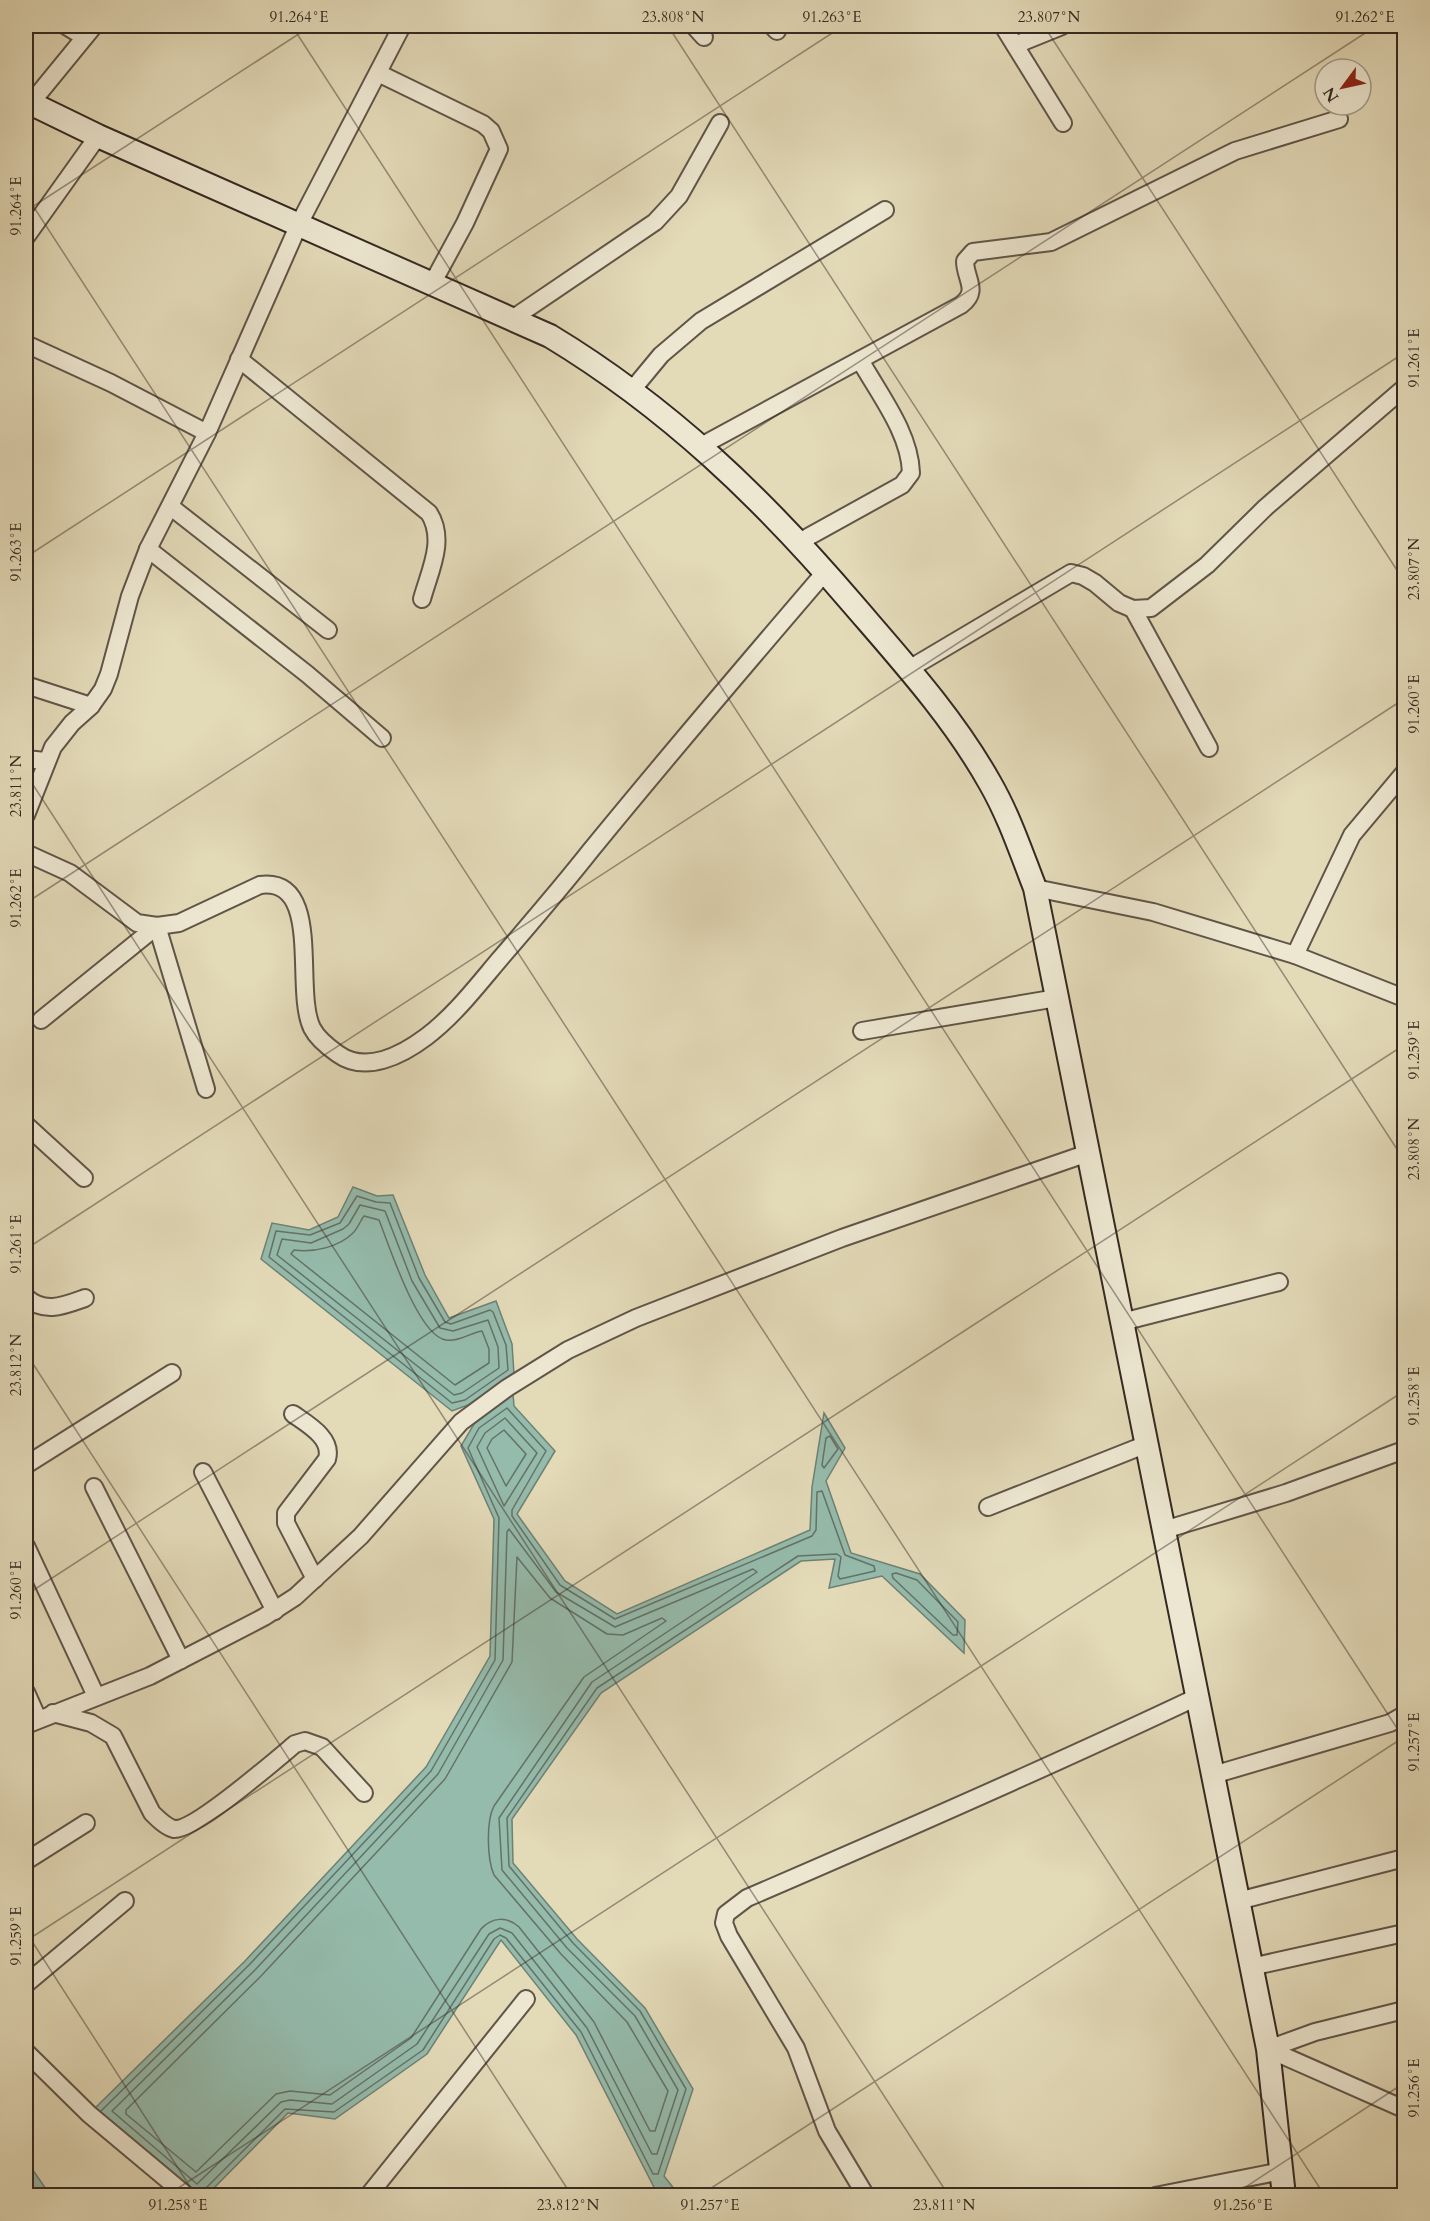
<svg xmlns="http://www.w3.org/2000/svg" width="1430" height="2221" font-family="Cardo,serif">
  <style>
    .water { fill: #95bbac; stroke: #6e8175; stroke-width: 1.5 }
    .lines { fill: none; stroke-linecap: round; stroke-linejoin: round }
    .shore { stroke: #647267; stroke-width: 1.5 }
    .street-casing { stroke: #605548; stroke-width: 20 }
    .secondary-casing { stroke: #342922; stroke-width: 26 }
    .street { stroke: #ede7d1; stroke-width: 16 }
    .secondary { stroke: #ede7d1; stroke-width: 22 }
    .ticks { fill: none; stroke: #342922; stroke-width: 1.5; stroke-opacity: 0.45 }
    .neatline { fill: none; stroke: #342922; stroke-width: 2 }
    .ticks-label { font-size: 15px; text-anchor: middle; fill: #342922 }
  </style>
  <rect width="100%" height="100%" fill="#e3dab8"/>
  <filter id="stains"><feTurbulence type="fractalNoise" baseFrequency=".00333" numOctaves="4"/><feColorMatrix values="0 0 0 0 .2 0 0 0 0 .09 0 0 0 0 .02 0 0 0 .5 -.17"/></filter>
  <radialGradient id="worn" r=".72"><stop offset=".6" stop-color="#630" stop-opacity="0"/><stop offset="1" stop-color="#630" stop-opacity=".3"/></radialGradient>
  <g class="water">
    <polygon points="353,1187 377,1196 393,1195 425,1275 449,1318 496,1301 512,1344 514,1374 468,1405 452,1411 261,1259 272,1223 309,1230 338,1217"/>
    <polygon points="513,1394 514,1406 555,1451 517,1514 565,1581 617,1614 810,1530 812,1487 824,1413 845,1448 826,1481 851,1553 920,1574 965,1620 964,1653 882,1576 829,1588 835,1559 801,1561 601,1693 512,1819 513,1863 577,1939 645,2008 693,2089 664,2176 679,2195 658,2195 576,2035 501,1940 427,2054 335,2119 288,2113 207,2195 190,2195 90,2113 245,1961 426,1767 490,1656 494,1519 461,1446 474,1424"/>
    <polygon points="30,2166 46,2189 40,2195 26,2195 26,2167"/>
  </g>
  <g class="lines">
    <g class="shore">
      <polygon points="357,1196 376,1202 390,1203 419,1278 445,1322 451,1324 490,1310 493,1312 506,1345 508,1370 465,1400 452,1403 269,1257 276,1231 310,1235 340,1223"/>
      <polygon points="360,1205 385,1211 412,1281 440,1328 453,1331 488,1320 498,1347 499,1368 462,1393 454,1395 277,1255 282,1239 311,1243 343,1229 349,1224"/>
      <path d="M364,1216L379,1220C389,1245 418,1336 446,1340C459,1342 470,1333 482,1331L489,1349V1363L455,1385L291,1254L294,1250C313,1253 339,1247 353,1233C358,1228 360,1221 364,1216Z"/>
      <polygon points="505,1418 537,1453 504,1506 477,1447 485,1433"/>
      <polygon points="504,1430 526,1454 506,1486 487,1448 492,1439"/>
      <polygon points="830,1436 838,1449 824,1468 822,1465 826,1438"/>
      <polygon points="509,1529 556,1592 615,1627 753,1569 757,1572 592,1682 499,1818 502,1870 567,1948 635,2016 678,2090 657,2154 652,2154 587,2028 512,1933 500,1928 489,1934 417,2044 332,2104 290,2100 281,2102 197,2184 112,2111 255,1970 438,1774 503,1660 507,1532"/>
      <path d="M517,1557L550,1598L607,1634L623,1635L662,1618L666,1621L584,1677L494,1806C486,1821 487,1859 494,1875L561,1954L627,2022L668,2091L655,2131H650L594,2022L519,1927C507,1916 492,1917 481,1929L411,2038L330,2095L290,2091L276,2094L196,2172L126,2114V2110L261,1976L445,1779L512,1662Z"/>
      <polygon points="896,1573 917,1580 958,1622 957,1635 953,1635 893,1578 892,1574"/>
      <polyline points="101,2111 249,1965 431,1771 495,1660 499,1518 468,1448 479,1428 507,1408 546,1451 512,1510 512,1516 560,1585 615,1619 812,1536 816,1530 817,1492 822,1491 845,1555 874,1566 875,1571 840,1579 838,1576 841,1557 837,1554 798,1556 597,1688 507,1818 509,1866 573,1943 640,2011 686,2089 658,2174 653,2174 581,2032 506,1938 500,1935 494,1939 423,2050 334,2112 285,2109 205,2189 204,2196"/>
    </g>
    <g class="street-casing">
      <g id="street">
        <polyline points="66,26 84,37"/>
        <polyline points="694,26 704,37"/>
        <polyline points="772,26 777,31"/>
        <polyline points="1003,26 1063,123"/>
        <polyline points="1015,45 1062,26"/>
        <polyline points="378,73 483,124 491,131 499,149 465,223 432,284"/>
        <polyline points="31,103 94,26"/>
        <polyline points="26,237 98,136"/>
        <polyline points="512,319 655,222 679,196 720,123"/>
        <polyline points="26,344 111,383 207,433"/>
        <path d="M239,359L429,513C446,540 430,570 422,599"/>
        <polyline points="632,390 661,355 701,321 885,210"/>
        <path d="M701,446L961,305C980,291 965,279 965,261L973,252L1051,242L1235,151L1339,119"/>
        <polyline points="171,507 328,630"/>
        <path d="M799,542L902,485L911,473C910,433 879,394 860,360"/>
        <polyline points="148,549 307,674 382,738"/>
        <polyline points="1133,609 1209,748"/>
        <polyline points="909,669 1071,573 1083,576 1095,583 1119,603 1133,609 1151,608 1207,565 1266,507 1404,388"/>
        <polyline points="26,685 91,706"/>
        <polyline points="26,759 45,761"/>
        <polyline points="26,815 53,747 72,723 91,706 103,689 109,674 130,596 148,549 207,433 299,224 402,26"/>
        <path d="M26,853L70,873L137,923L157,926L179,923L260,885C324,877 293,989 312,1028C317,1038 328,1047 338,1054C366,1074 402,1055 426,1037C454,1016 477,986 499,960C530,924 561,888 591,850C668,756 747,663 826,571"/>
        <polyline points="1035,888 1153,912 1295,955 1404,998"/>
        <polyline points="1295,955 1352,835 1404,773"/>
        <polyline points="41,1020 157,926 206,1089"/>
        <polyline points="862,1031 1057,998"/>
        <polyline points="26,1125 84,1178"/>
        <path d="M26,1297C44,1314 63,1306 85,1298"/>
        <polyline points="1122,1322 1279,1282"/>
        <path d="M293,1414C307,1424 333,1438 327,1459L286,1513V1523L315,1579"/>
        <polyline points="26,1465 172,1373"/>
        <polyline points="203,1472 275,1611"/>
        <polyline points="94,1487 181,1660"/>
        <polyline points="988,1507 1147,1444"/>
        <polyline points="1164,1530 1286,1493 1404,1450"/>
        <polyline points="26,1546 96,1696"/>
        <polyline points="26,1692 38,1719"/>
        <path d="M53,1713L91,1723L113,1736L152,1813C158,1819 166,1827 174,1829C194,1831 277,1759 295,1744L305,1741L322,1747L364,1793"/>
        <polyline points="26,1725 150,1676 264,1617 295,1597 361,1536 461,1422 507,1388 568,1350 636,1318 842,1238 1088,1153"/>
        <polyline points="1213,1775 1390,1723 1404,1715"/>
        <polyline points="26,1861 86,1823"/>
        <polyline points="1238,1901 1404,1858"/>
        <polyline points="1251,1967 1404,1933"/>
        <polyline points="26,1984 125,1901"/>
        <polyline points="1268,2049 1404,2109"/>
        <polyline points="1268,2049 1315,2032 1404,2010"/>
        <polyline points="26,2052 89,2114 187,2196"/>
        <polyline points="368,2196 526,1999"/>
        <path d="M866,2196L827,2131L796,2048L729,1936L724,1923L726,1914L747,1898C898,1833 1049,1767 1197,1697"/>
        <polyline points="1155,2196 1282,2171"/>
      </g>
    </g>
    <g class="secondary-casing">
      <path id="secondary" d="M26,101L98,136L550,336C669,408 762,498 852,603C901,660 953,717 990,783C1009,816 1021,852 1035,888L1268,2049L1284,2196"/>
    </g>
    <use href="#street" class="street"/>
    <use href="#secondary" class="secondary"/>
  </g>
  <path class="ticks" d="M292,26L1404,1739M668,26L1404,1160M1044,26L1404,581M26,195L1325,2196M26,211L311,26M26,557L843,26M26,774L949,2196M26,903L1376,26M26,1249L1404,353M26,1353L572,2196M26,1595L1404,699M26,1932L196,2196M26,1941L1404,1045M166,2196L1404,1391M699,2196L1404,1737M1232,2196L1404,2083"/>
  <rect width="1430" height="2221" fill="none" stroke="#e3dab8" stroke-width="66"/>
  <g transform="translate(1343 87) rotate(237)"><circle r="28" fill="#ede7d1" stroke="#a39b8b" stroke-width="1.5"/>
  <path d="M0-4.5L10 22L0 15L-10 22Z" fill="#8f2418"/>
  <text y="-9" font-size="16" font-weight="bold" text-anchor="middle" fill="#342922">N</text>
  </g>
  <rect x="33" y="33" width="1364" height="2155" class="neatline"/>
  <g class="ticks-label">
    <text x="299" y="22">91.264°E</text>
    <text x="673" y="22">23.808°N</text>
    <text x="832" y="22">91.263°E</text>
    <text x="1049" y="22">23.807°N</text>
    <text x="1365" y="22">91.262°E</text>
    <text transform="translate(16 206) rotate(-90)" y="5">91.264°E</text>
    <text transform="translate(1414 358) rotate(-90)" y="5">91.261°E</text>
    <text transform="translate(16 552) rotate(-90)" y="5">91.263°E</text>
    <text transform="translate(1414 569) rotate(-90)" y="5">23.807°N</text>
    <text transform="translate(1414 704) rotate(-90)" y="5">91.260°E</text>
    <text transform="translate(16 786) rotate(-90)" y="5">23.811°N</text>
    <text transform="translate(16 898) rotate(-90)" y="5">91.262°E</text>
    <text transform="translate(1414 1050) rotate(-90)" y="5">91.259°E</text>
    <text transform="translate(1414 1149) rotate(-90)" y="5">23.808°N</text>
    <text transform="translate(16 1244) rotate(-90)" y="5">91.261°E</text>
    <text transform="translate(16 1365) rotate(-90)" y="5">23.812°N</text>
    <text transform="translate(1414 1396) rotate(-90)" y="5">91.258°E</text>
    <text transform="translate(16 1590) rotate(-90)" y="5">91.260°E</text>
    <text transform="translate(1414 1742) rotate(-90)" y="5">91.257°E</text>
    <text transform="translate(16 1936) rotate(-90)" y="5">91.259°E</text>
    <text transform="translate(1414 2088) rotate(-90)" y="5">91.256°E</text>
    <text x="178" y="2210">91.258°E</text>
    <text x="568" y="2210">23.812°N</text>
    <text x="710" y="2210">91.257°E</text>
    <text x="944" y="2210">23.811°N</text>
    <text x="1243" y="2210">91.256°E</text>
  </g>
  <rect width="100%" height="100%" filter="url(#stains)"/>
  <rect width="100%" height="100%" fill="url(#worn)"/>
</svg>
